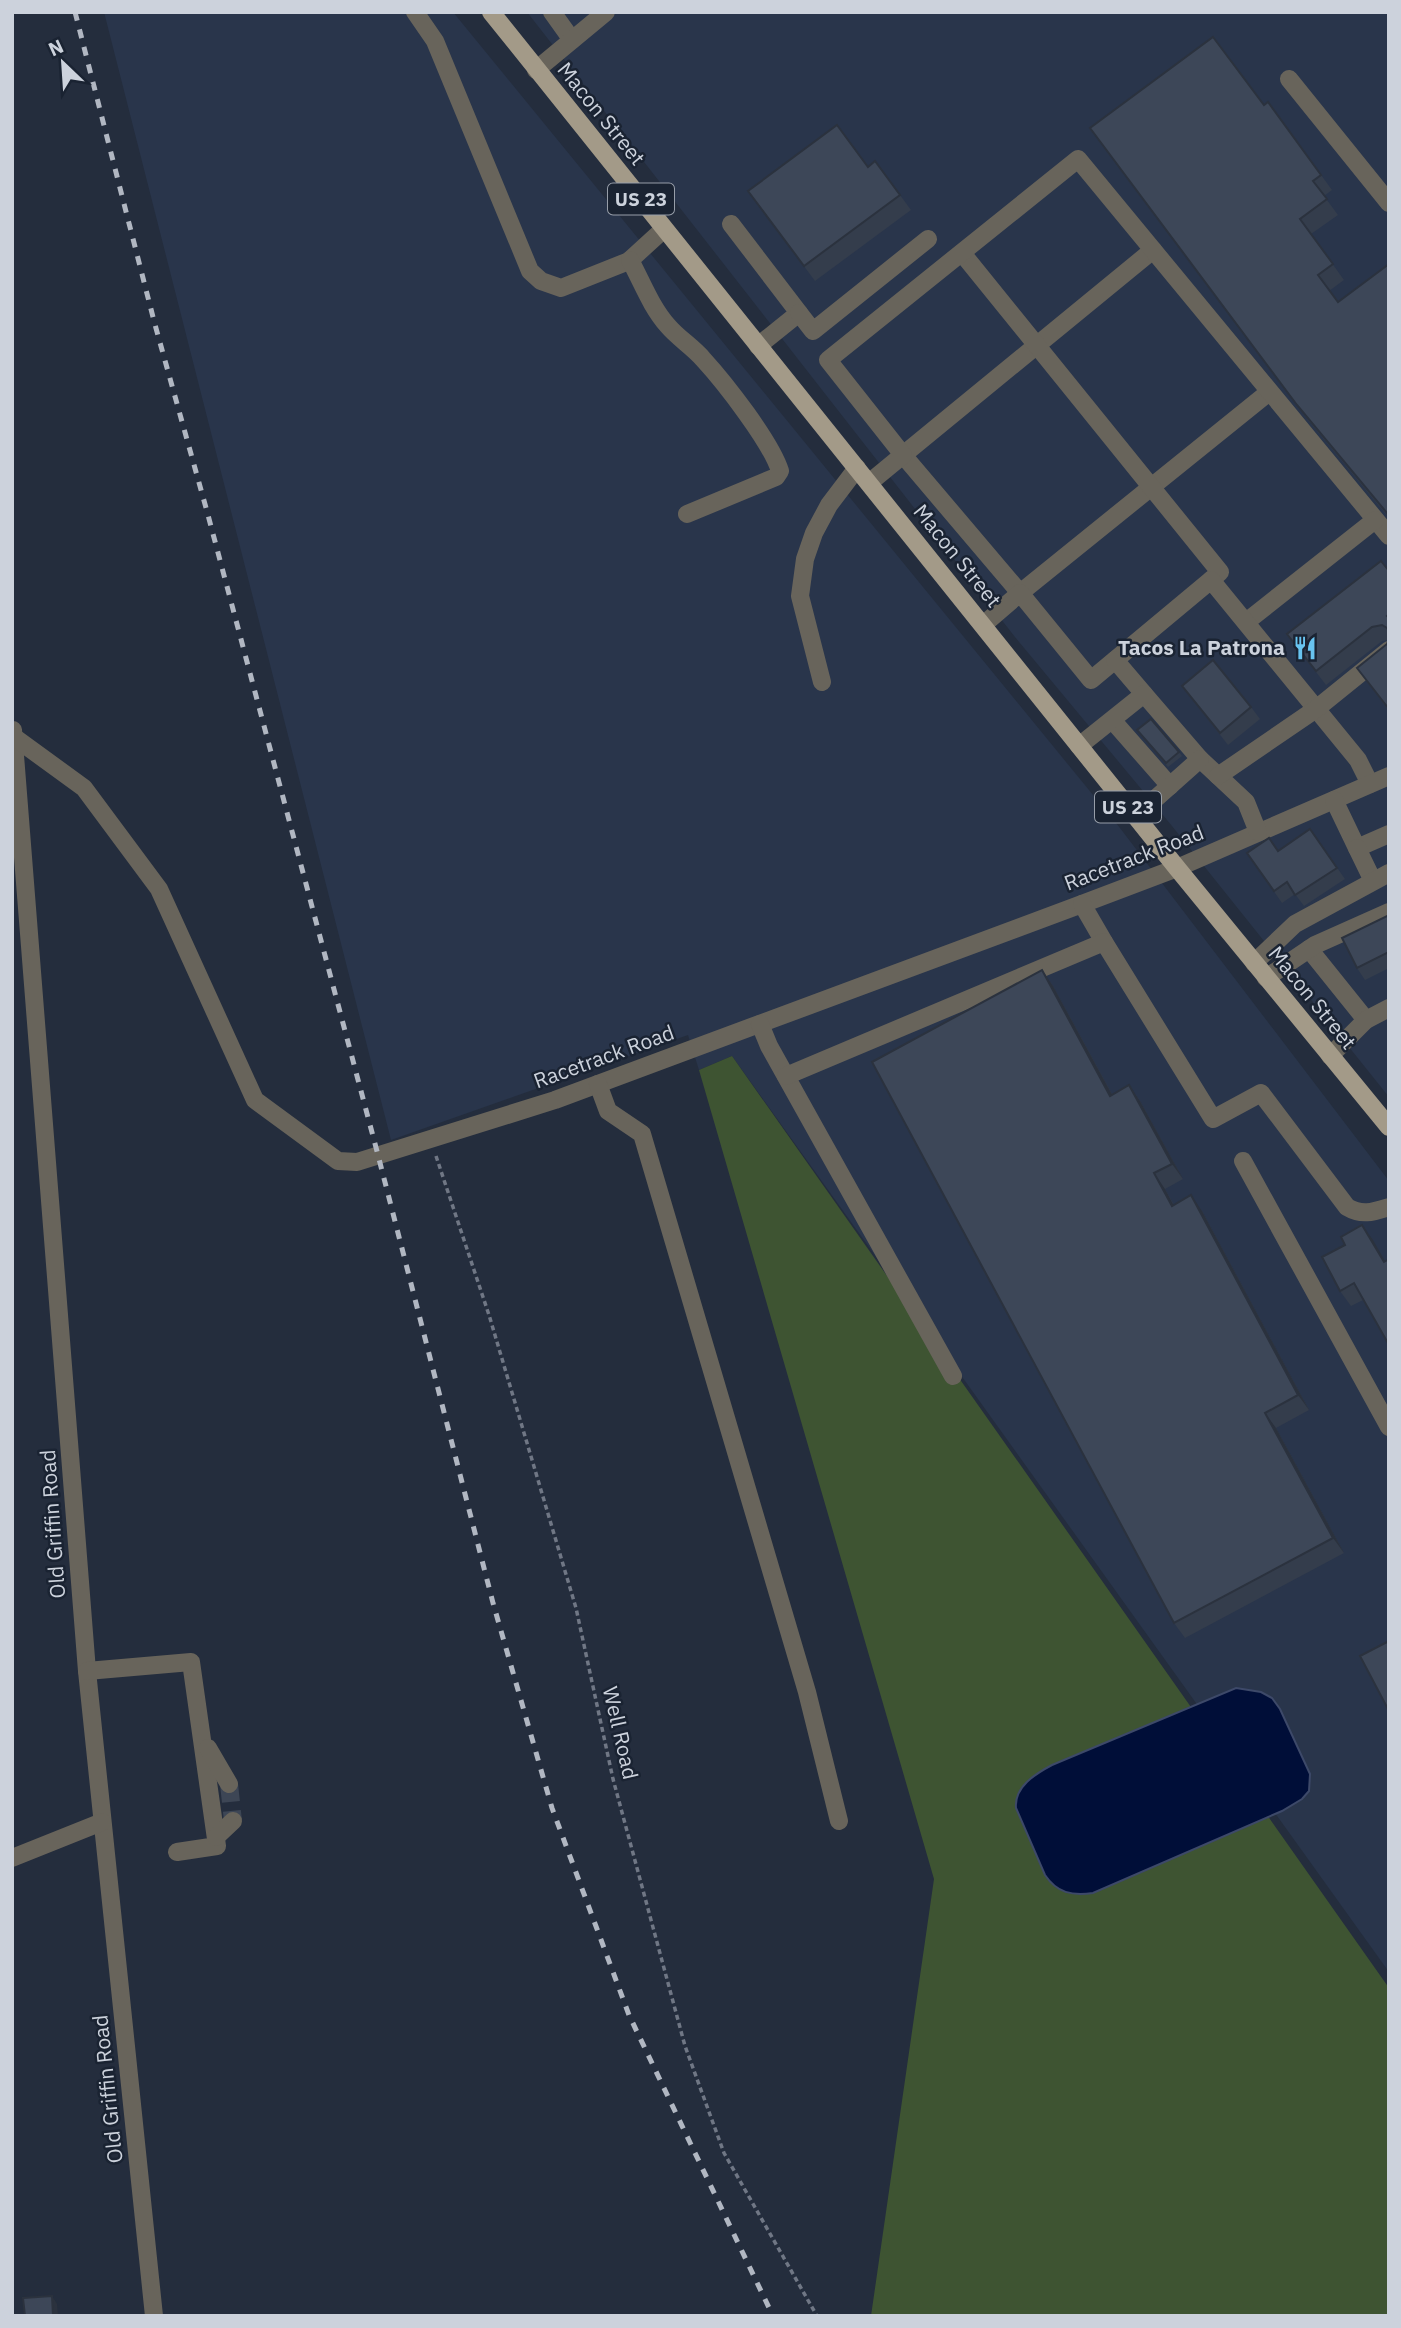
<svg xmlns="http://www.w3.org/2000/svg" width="1401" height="2328" font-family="'IBM Plex Sans',sans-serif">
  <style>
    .built { fill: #29354b }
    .green { fill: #3e5432 }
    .water { fill: #000e38; stroke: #3d4969; stroke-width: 2 }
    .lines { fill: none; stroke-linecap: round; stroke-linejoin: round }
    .minor-tunnel { stroke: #3d4655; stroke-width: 18; stroke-dasharray: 18 9; stroke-linecap: butt }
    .path { stroke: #707785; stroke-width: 3.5; stroke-dasharray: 5 3.5; stroke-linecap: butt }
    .minor { stroke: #68645b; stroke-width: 18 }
    .major { stroke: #a39a88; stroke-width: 18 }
    .rail { stroke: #b1b7c2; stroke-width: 5; stroke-dasharray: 9 9; stroke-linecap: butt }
    .wall { fill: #343d4c }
    .shaded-wall { fill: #2b323e }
    .building { fill: #3d4758; stroke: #2b323e; stroke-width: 2 }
    .labels { text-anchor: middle; stroke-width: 5; stroke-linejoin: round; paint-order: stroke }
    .shield { fill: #1a2332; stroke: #979ea9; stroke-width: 2 }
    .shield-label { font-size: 19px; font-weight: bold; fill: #ccd2dc }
    .street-label { font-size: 21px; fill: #ccd2dc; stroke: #1a2332 }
    .poi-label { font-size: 21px; font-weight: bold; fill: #ccd2dc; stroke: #1a2332; text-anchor: end }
  </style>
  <rect width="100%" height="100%" fill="#242d3d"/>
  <g class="built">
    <polygon points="104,12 453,12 1120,828 1389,1181 1389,1972 732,1056 699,1070 688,1035 391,1140"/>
    <polygon points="527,12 1389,12 1389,1097 1172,826 1015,637"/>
  </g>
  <polygon class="green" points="732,1056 1389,1988 1389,2316 871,2316 934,1879 699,1070"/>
  <path class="water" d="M1236,1688L1261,1692L1272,1698L1280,1709L1310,1774L1309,1791L1302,1799L1282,1811L1093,1893C1072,1896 1057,1893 1045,1875L1016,1808C1014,1787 1035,1774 1052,1765Z"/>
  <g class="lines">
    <polyline class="minor-tunnel" points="229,1784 233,1821"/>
    <polyline class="path" points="436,1156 489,1315 576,1608 613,1779 685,2046 724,2153 817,2316"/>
    <g class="minor">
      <polyline points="415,12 435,41 530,271 541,281 561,288 629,261 664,229"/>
      <polyline points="552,12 572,40"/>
      <polyline points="536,70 606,12"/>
      <polyline points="1289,79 1389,203"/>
      <polyline points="731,224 799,313 758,346"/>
      <polyline points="1153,250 903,455 1020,593 1269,392"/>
      <polyline points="962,253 1220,572 1211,580"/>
      <path d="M630,260C642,282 651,307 668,326C678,338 693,347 703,359C725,383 771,442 780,471L776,477L687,514"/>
      <polyline points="799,313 813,331 928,239"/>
      <polyline points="869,483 903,455 828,360 1078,159 1389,536"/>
      <polyline points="1246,622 1375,520"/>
      <polyline points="983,625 1020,593 1091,680 1211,580 1358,760 1370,784"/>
      <polyline points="1115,660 1144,694"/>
      <polyline points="822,682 800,596 805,559 814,533 829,505 857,468"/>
      <polyline points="1113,721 1170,786"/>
      <polyline points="13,730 87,1671 154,2316"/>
      <polyline points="14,737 84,788 159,889 255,1100 338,1161 357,1162 555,1100 1082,904 1177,868 1389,776"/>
      <polyline points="1079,746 1144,694 1200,759 1246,802 1258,832"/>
      <polyline points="1218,776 1316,709 1389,650"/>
      <polyline points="1334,800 1357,848 1389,834"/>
      <polyline points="1136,816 1200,759"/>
      <polyline points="1357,848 1373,881"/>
      <polyline points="1082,904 1104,942"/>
      <polyline points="1309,949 1366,1020"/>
      <polyline points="1254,963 1295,924 1389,873"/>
      <polyline points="1266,978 1315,945 1389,912"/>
      <polyline points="760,1024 769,1046 953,1376"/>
      <polyline points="1330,1056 1366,1020 1389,1008"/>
      <path d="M786,1076L1104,942L1213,1119L1261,1093L1347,1207C1362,1216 1373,1212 1389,1207"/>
      <polyline points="598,1084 608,1111 642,1134 807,1692 839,1821"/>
      <polyline points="1243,1161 1389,1427"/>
      <polyline points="87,1671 191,1662 217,1846 177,1852"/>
      <polyline points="208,1748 229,1784"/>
      <polyline points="216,1837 233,1821"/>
      <polyline points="12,1858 102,1822"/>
    </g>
    <polyline class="major" points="491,12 1177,868 1389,1127"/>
    <polyline class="rail" points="75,12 154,321 208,515 378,1155 493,1603 552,1808 629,2015 773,2316"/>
  </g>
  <g class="wall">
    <polygon points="1268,102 1332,190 1324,196 1338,215 1311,234 1344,280 1329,291 1389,518 1308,420 1090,128 1264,105"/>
    <polygon points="868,167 900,195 911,210 815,281 748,191"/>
    <polygon points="1389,571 1389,711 1357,668 1387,644 1388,640 1382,641 1326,685 1287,634"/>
    <polygon points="1182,686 1251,707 1260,719 1228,745"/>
    <polygon points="1137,730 1179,752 1182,756 1168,767"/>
    <polygon points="1310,829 1345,879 1304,906 1295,894 1282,903 1247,853 1278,851"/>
    <polygon points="1389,915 1389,968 1365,980 1357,968"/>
    <polygon points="1042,970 1053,986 1112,1094 1129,1085 1140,1101 1183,1179 1165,1189 1174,1205 1202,1211 1309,1410 1276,1428 1344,1553 1185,1638 1174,1623"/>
    <polygon points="1373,1240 1363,1300 1351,1306 1340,1291"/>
  </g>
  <g class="shaded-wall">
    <polygon points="1042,970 1053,986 1121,1111 1110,1096"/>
    <polygon points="1129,1085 1140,1101 1183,1179 1172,1164"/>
    <polygon points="1154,1173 1165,1189 1182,1221 1172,1206"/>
    <polygon points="1191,1195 1202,1211 1309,1410 1298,1395"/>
    <polygon points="1362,1225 1373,1240 1389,1268 1384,1262"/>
    <polygon points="1265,1413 1276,1428 1344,1553 1333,1538"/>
    <polygon points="52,2296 57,2304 58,2316 53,2316"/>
  </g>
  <g class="building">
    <polygon points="1213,37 1264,105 1268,102 1321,175 1313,181 1327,199 1300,219 1333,264 1318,275 1338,302 1389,264 1389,518 1387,513 1297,405 1090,128"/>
    <polygon points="837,125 868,167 875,161 900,195 804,266 748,191"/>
    <polygon points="1381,561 1389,571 1389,614 1387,616 1389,618 1389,631 1387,628 1382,625 1372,627 1316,671 1287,634"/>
    <polygon points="1389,639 1389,709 1357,668 1387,644"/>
    <polygon points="1213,660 1251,707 1220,733 1182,686"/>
    <polygon points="1151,719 1179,752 1166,763 1137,730"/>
    <polygon points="1310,829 1337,868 1295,895 1287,882 1274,891 1247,853 1269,838 1278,851"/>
    <polygon points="1389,915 1389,952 1357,968 1342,938"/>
    <polygon points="1042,970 1110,1096 1129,1085 1172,1164 1154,1173 1172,1206 1191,1195 1298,1395 1265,1413 1333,1538 1174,1623 872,1062"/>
    <polygon points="1362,1225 1384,1262 1389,1259 1389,1345 1354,1283 1340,1291 1322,1257 1345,1245 1341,1237"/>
    <polygon points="1389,1641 1389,1711 1360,1656"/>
    <polygon points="52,2296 53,2316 25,2316 23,2298"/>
  </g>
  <defs>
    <g id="restaurant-bare" transform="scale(1.89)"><path d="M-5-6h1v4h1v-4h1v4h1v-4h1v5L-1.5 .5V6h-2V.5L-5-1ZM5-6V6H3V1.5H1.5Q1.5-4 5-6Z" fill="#68c4f0" stroke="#1a2332" stroke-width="2.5" paint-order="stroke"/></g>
  </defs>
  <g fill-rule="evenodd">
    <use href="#restaurant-bare" x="1305" y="648"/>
  </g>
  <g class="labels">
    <g class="shield">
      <rect x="608" y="183.5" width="66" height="31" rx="5"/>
      <rect x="1095" y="791.5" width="66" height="31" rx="5"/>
    </g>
    <g class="shield-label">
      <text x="641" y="206">US 23</text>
      <text x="1128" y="814">US 23</text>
    </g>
    <g class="street-label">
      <text transform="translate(601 114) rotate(51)" y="7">Macon Street</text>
      <text transform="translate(957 556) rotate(51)" y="7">Macon Street</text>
      <text transform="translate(1134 858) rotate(-21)" y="7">Racetrack Road</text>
      <text transform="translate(1312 998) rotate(51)" y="7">Macon Street</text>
      <text transform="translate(604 1057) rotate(-20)" y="7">Racetrack Road</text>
      <text transform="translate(53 1524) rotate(-94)" y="7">Old Griffin Road</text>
      <text transform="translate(620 1733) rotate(77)" y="7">Well Road</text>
      <text transform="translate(108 2089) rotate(-96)" y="7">Old Griffin Road</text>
    </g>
    <g class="poi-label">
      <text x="1285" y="655">Tacos La Patrona</text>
    </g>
  </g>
  <rect width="1401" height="2328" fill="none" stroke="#ccd2dc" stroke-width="28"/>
  <g transform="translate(63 63) rotate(335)" stroke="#1a2332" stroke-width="5" paint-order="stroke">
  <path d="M0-5L12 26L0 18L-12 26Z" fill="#ccd2dc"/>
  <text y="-10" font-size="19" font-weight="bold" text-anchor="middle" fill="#ccd2dc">N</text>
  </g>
</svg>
